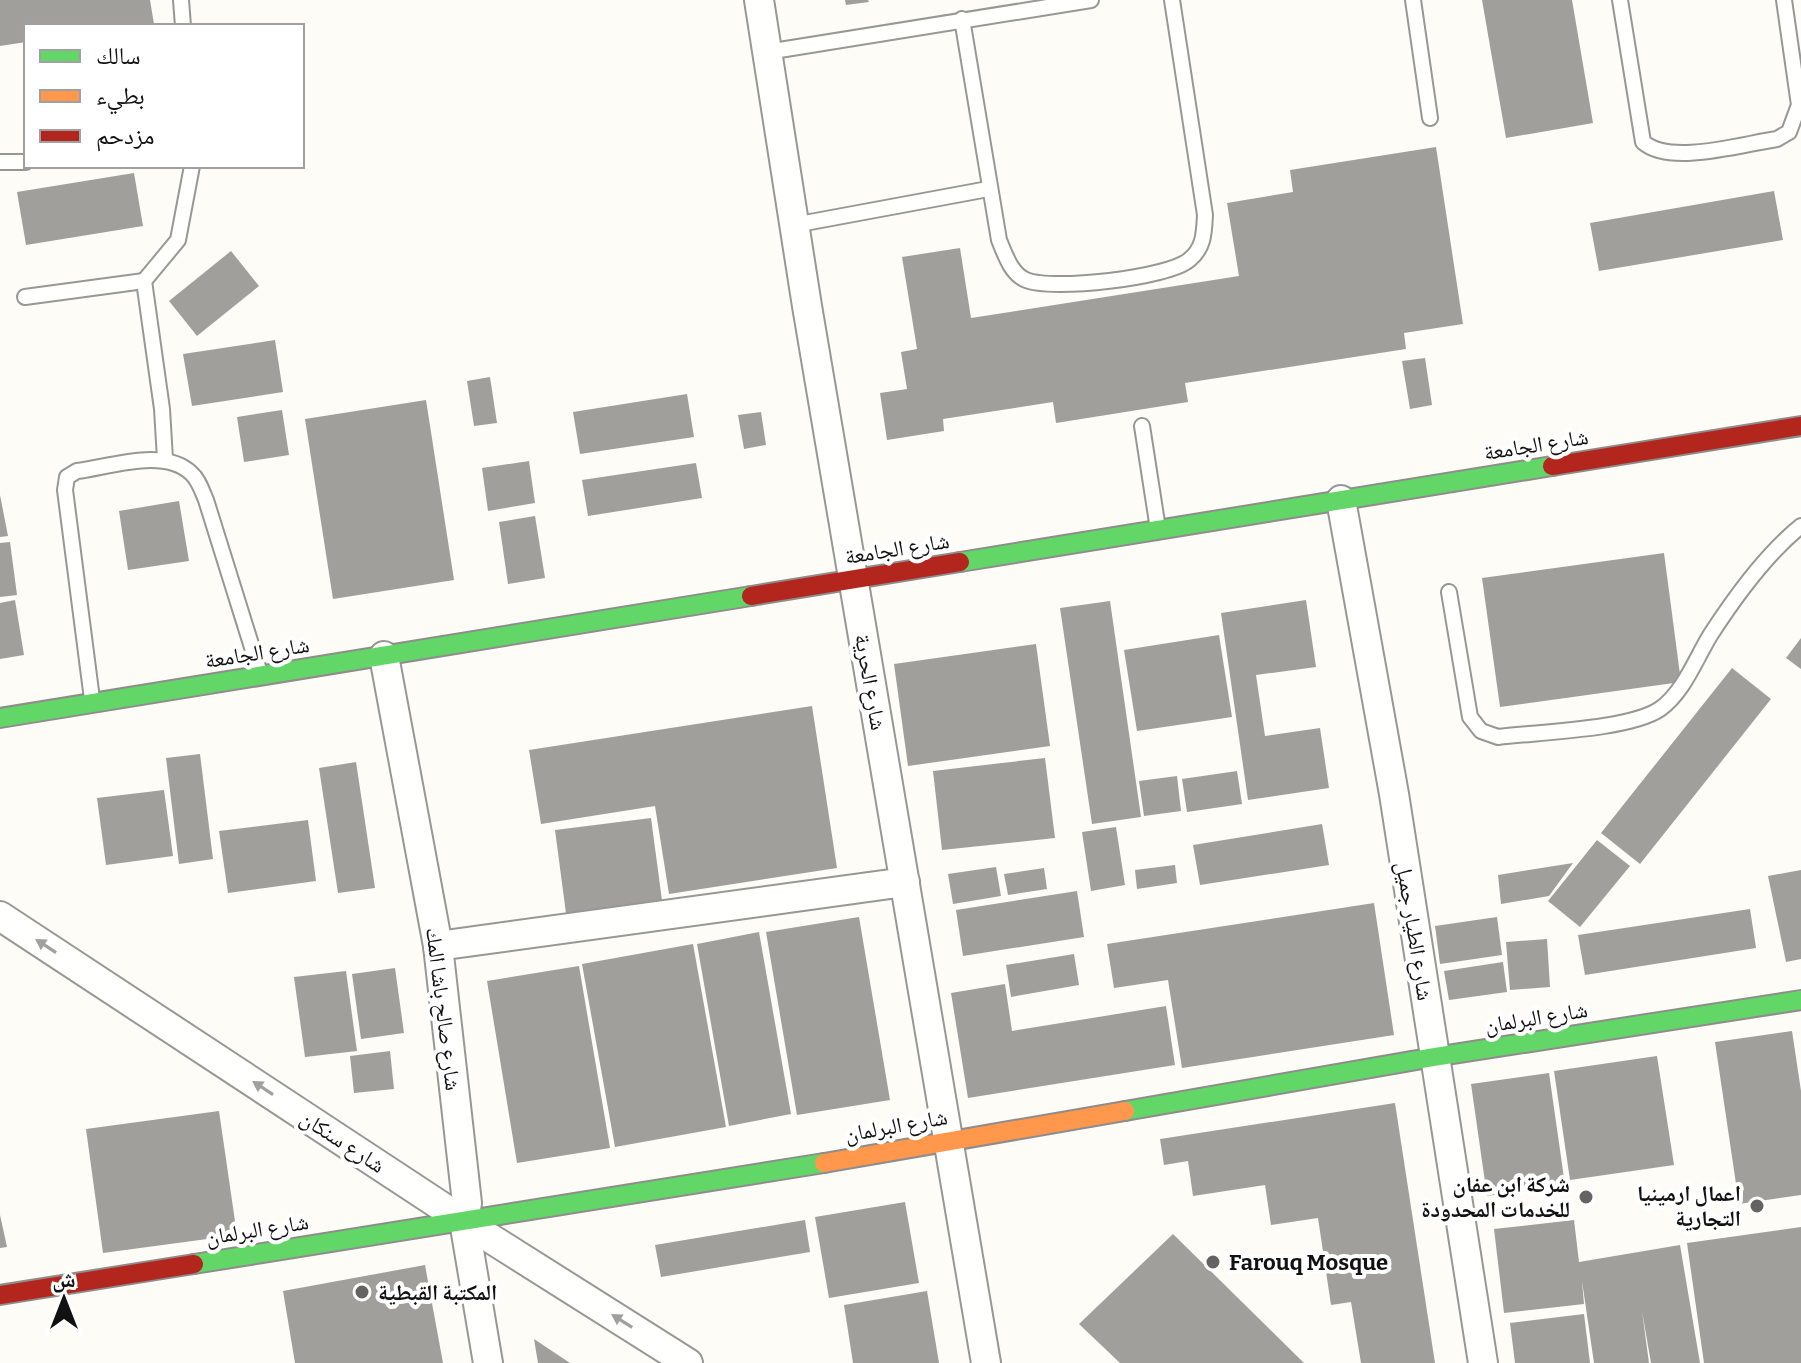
<svg xmlns="http://www.w3.org/2000/svg" width="1801" height="1363" font-family="Bitter,'Noto Naskh Arabic',serif">
  <style>
    .building { fill: #a19f9c }
    .lines { fill: none; stroke-linecap: round; stroke-linejoin: round }
    .lane-casing { stroke: #979795; stroke-width: 18 }
    .street-casing { stroke: #979795; stroke-width: 32 }
    .fast-casing { stroke: #8e8d8b; stroke-width: 22 }
    .slow-casing { stroke: #8e8d8b; stroke-width: 22 }
    .jam-casing { stroke: #8e8d8b; stroke-width: 22 }
    .lane { stroke: #fffffe; stroke-width: 14 }
    .street { stroke: #fffffe; stroke-width: 28 }
    .fast { stroke: #63d668; stroke-width: 18 }
    .slow { stroke: #ff974d; stroke-width: 18 }
    .jam { stroke: #b3261e; stroke-width: 18 }
    .oneway { fill: #a0a09f }
    .poi-dot { fill: #646362; stroke: #fff; stroke-width: 3 }
    .labels { text-anchor: middle; stroke-width: 8; stroke-linejoin: round; paint-order: stroke }
    .street-label { font-size: 22px; fill: #111; stroke: #fff }
    .poi-label { font-size: 22px; font-weight: bold; fill: #111; stroke: #fff; text-anchor: end }
  </style>
  <rect width="100%" height="100%" fill="#fdfcf7"/>
  <g class="building">
    <polygon points="0,0 150,0 154,24 26,26 26,42 0,46"/>
    <polygon points="845,0 868,0 869,2 846,5"/>
    <polygon points="1482,0 1572,0 1593,123 1506,138"/>
    <polygon points="1436,147 1463,324 1404,333 1406,349 1185,383 1188,402 1056,423 1053,402 943,419 944,431 887,440 880,393 907,389 901,352 917,349 902,257 960,248 971,318 1239,276 1227,203 1293,192 1290,170"/>
    <polygon points="134,173 143,226 26,245 17,192"/>
    <polygon points="1774,191 1783,240 1599,271 1590,223"/>
    <polygon points="231,251 259,286 197,336 169,301"/>
    <polygon points="275,340 283,392 192,406 183,354"/>
    <polygon points="1425,358 1432,405 1410,409 1402,361"/>
    <polygon points="490,377 497,423 474,426 467,381"/>
    <polygon points="687,394 694,437 580,454 573,412"/>
    <polygon points="426,400 454,580 333,599 305,419"/>
    <polygon points="282,410 289,455 244,462 237,417"/>
    <polygon points="761,412 766,445 744,449 738,415"/>
    <polygon points="529,461 535,503 488,511 482,468"/>
    <polygon points="696,463 702,498 588,516 582,480"/>
    <polygon points="0,495 8,536 0,537"/>
    <polygon points="179,501 189,561 128,570 119,511"/>
    <polygon points="535,516 545,578 508,584 499,522"/>
    <polygon points="10,542 17,595 0,597 0,543"/>
    <polygon points="1664,553 1681,682 1500,707 1482,578"/>
    <polygon points="15,600 24,655 0,659 0,603"/>
    <polygon points="1306,600 1316,667 1256,675 1265,736 1320,728 1329,788 1248,800 1221,613"/>
    <polygon points="1110,601 1141,817 1092,824 1060,608"/>
    <polygon points="1219,635 1232,717 1137,731 1124,650"/>
    <polygon points="1801,638 1801,669 1786,658"/>
    <polygon points="1036,644 1050,746 908,766 894,664"/>
    <polygon points="1732,668 1771,699 1640,864 1601,833"/>
    <polygon points="812,706 837,868 669,894 655,806 541,824 529,750"/>
    <polygon points="200,754 213,859 179,864 166,758"/>
    <polygon points="1045,758 1055,838 942,850 933,771"/>
    <polygon points="356,762 375,888 338,893 319,768"/>
    <polygon points="1237,771 1242,804 1187,812 1182,779"/>
    <polygon points="1177,776 1181,811 1144,816 1139,781"/>
    <polygon points="164,790 173,856 106,865 97,798"/>
    <polygon points="651,818 663,908 567,921 555,830"/>
    <polygon points="308,820 316,881 228,893 219,831"/>
    <polygon points="1322,824 1329,865 1200,885 1193,845"/>
    <polygon points="1116,827 1125,885 1091,891 1082,832"/>
    <polygon points="1597,840 1630,866 1580,927 1548,901"/>
    <polygon points="1573,863 1549,896 1501,904 1498,875"/>
    <polygon points="1175,865 1177,883 1137,889 1135,870"/>
    <polygon points="996,867 1001,896 953,904 948,874"/>
    <polygon points="1044,868 1047,889 1008,895 1004,874"/>
    <polygon points="1801,870 1801,959 1786,962 1768,876"/>
    <polygon points="1077,891 1084,937 963,956 956,910"/>
    <polygon points="1374,903 1394,1035 1182,1068 1168,980 1114,988 1107,944"/>
    <polygon points="1750,909 1756,948 1585,975 1578,935"/>
    <polygon points="859,917 890,1100 797,1115 766,932"/>
    <polygon points="1497,917 1502,955 1440,964 1435,926"/>
    <polygon points="759,932 791,1114 729,1126 697,944"/>
    <polygon points="1547,939 1550,987 1510,990 1506,942"/>
    <polygon points="693,944 726,1127 615,1147 582,964"/>
    <polygon points="1074,954 1079,985 1011,997 1006,965"/>
    <polygon points="1503,962 1507,992 1449,1000 1444,971"/>
    <polygon points="579,966 610,1148 517,1163 487,981"/>
    <polygon points="395,968 404,1033 361,1039 352,974"/>
    <polygon points="346,971 357,1051 305,1057 294,977"/>
    <polygon points="1005,984 1012,1031 1166,1006 1175,1065 968,1098 951,993"/>
    <polygon points="1792,1031 1801,1091 1801,1195 1739,1204 1715,1042"/>
    <polygon points="390,1051 394,1089 354,1093 350,1056"/>
    <polygon points="1657,1056 1674,1165 1570,1180 1554,1071"/>
    <polygon points="1549,1073 1565,1185 1487,1196 1471,1084"/>
    <polygon points="1395,1103 1435,1363 1361,1363 1351,1302 1331,1305 1318,1218 1271,1225 1265,1185 1193,1196 1188,1161 1164,1165 1160,1139"/>
    <polygon points="219,1111 237,1235 103,1253 86,1129"/>
    <polygon points="905,1202 919,1283 829,1298 815,1217"/>
    <polygon points="0,1215 7,1247 0,1248"/>
    <polygon points="805,1220 810,1252 661,1277 655,1245"/>
    <polygon points="1574,1220 1579,1262 1680,1245 1700,1363 1651,1363 1642,1311 1649,1363 1594,1363 1582,1281 1584,1304 1504,1313 1494,1229"/>
    <polygon points="1801,1227 1801,1363 1704,1363 1687,1243"/>
    <polygon points="1173,1234 1304,1363 1120,1363 1079,1324"/>
    <polygon points="425,1265 443,1363 295,1363 283,1291"/>
    <polygon points="927,1291 939,1363 853,1363 844,1305"/>
    <polygon points="1584,1314 1590,1363 1515,1363 1510,1323"/>
    <polygon points="534,1339 570,1363 538,1363"/>
  </g>
  <g class="lines">
    <g class="lane-casing">
      <g id="lane">
        <polyline points="181,0 183,26"/>
        <polyline points="1413,0 1430,118"/>
        <path d="M1620,0L1643,142C1670,166 1742,144 1777,139L1789,132L1799,105L1784,0"/>
        <path d="M962,19L999,240C1005,254 1011,274 1026,280C1052,291 1168,278 1189,260C1204,248 1204,233 1205,215L1172,0"/>
        <polyline points="767,52 1091,0"/>
        <polyline points="0,162 26,162"/>
        <polyline points="794,225 988,189"/>
        <polyline points="25,297 144,281"/>
        <polyline points="1142,426 1158,529"/>
        <polyline points="165,459 162,409 144,281 178,240 192,166"/>
        <path d="M1449,592L1470,717L1481,731L1498,737C1537,732 1629,730 1660,709C1684,692 1696,658 1711,634C1735,597 1766,554 1801,526"/>
        <path d="M92,699L65,490L67,477L77,471C110,467 164,447 191,473C199,480 202,491 206,500L260,673"/>
      </g>
    </g>
    <g class="street-casing">
      <g id="street">
        <polyline points="759,0 807,306 986,1363"/>
        <polyline points="1341,500 1394,794 1483,1363"/>
        <polyline points="384,656 438,946 467,1203 464,1221 488,1363"/>
        <polyline points="0,916 482,1233 688,1363"/>
        <polyline points="438,946 905,882"/>
      </g>
    </g>
    <g class="fast-casing">
      <g id="fast">
        <polyline points="960,562 1552,466"/>
        <polyline points="0,718 751,596"/>
        <polyline points="1125,1111 1434,1057 1801,1000"/>
        <polyline points="194,1264 824,1163"/>
      </g>
    </g>
    <g class="slow-casing">
      <polyline id="slow" points="824,1163 1125,1111"/>
    </g>
    <g class="jam-casing">
      <g id="jam">
        <polyline points="1552,466 1801,426"/>
        <polyline points="751,596 960,562"/>
        <polyline points="0,1295 194,1264"/>
      </g>
    </g>
    <use href="#lane" class="lane"/>
    <use href="#street" class="street"/>
    <use href="#fast" class="fast"/>
    <use href="#slow" class="slow"/>
    <use href="#jam" class="jam"/>
  </g>
  <defs><path id="oneway-solid" d="M-6-.8H1V-3.2L6.5 0L1 3.2V.8H-6Z" transform="scale(2)"/></defs>
  <g class="oneway">
    <use href="#oneway-solid" transform="translate(46 946) rotate(-147)"/>
    <use href="#oneway-solid" transform="translate(263 1088) rotate(-147)"/>
    <use href="#oneway-solid" transform="translate(622 1321) rotate(-148)"/>
  </g>
  <g class="poi-dot">
    <circle cx="1586" cy="1197" r="8"/>
    <circle cx="1757" cy="1206" r="8"/>
    <circle cx="1213" cy="1262" r="8"/>
    <circle cx="362" cy="1292" r="8"/>
  </g>
  <g class="labels">
    <g class="street-label">
      <text transform="translate(1536 444) rotate(-9)" y="8">شارع الجامعة</text>
      <text transform="translate(897 548) rotate(-9)" y="8">شارع الجامعة</text>
      <text transform="translate(257 652) rotate(-9)" y="8">شارع الجامعة</text>
      <text transform="translate(871 682) rotate(80)" y="8">شارع الحرية</text>
      <text transform="translate(1415 931) rotate(81)" y="8">شارع الطيار جميل</text>
      <text transform="translate(444 1009) rotate(83)" y="8">شارع صالح باشا المك</text>
      <text transform="translate(1536 1017) rotate(-9)" y="8">شارع البرلمان</text>
      <text transform="translate(896 1125) rotate(-10)" y="8">شارع البرلمان</text>
      <text transform="translate(343 1141) rotate(33)" y="8">شارع سنكان</text>
      <text transform="translate(257 1229) rotate(-9)" y="8">شارع البرلمان</text>
    </g>
    <g class="poi-label">
      <text x="1570" y="1192">شركة ابن عفان<tspan x="1570" dy="25">للخدمات المحدودة</tspan></text>
      <text x="1741" y="1201">اعمال ارمينيا<tspan x="1741" dy="25">التجارية</tspan></text>
      <text x="1229" y="1270" text-anchor="start">Farouq Mosque</text>
      <text x="378" y="1300" text-anchor="start">المكتبة القبطية</text>
    </g>
  </g>
  <rect x="24" y="24" width="280" height="144" fill="#ffffff" stroke="#a0a0a0" stroke-width="2"/>
  <rect x="40" y="50" width="40" height="12" fill="#63d668" stroke="#a0a0a0" stroke-width="2"/>
  <text x="96" y="64" font-size="24" fill="#111111">سالك</text>
  <rect x="40" y="90" width="40" height="12" fill="#ff974d" stroke="#a0a0a0" stroke-width="2"/>
  <text x="96" y="104" font-size="24" fill="#111111">بطيء</text>
  <rect x="40" y="130" width="40" height="12" fill="#b3261e" stroke="#a0a0a0" stroke-width="2"/>
  <text x="96" y="144" font-size="24" fill="#111111">مزدحم</text>
  <g transform="translate(64 1299)" stroke="#ffffff" stroke-width="6" paint-order="stroke">
  <path d="M0-6L14 30L0 20L-14 30Z" fill="#111111"/>
  <text y="-12" font-size="22" font-weight="bold" text-anchor="middle" fill="#111111">ش</text>
  </g>
</svg>
